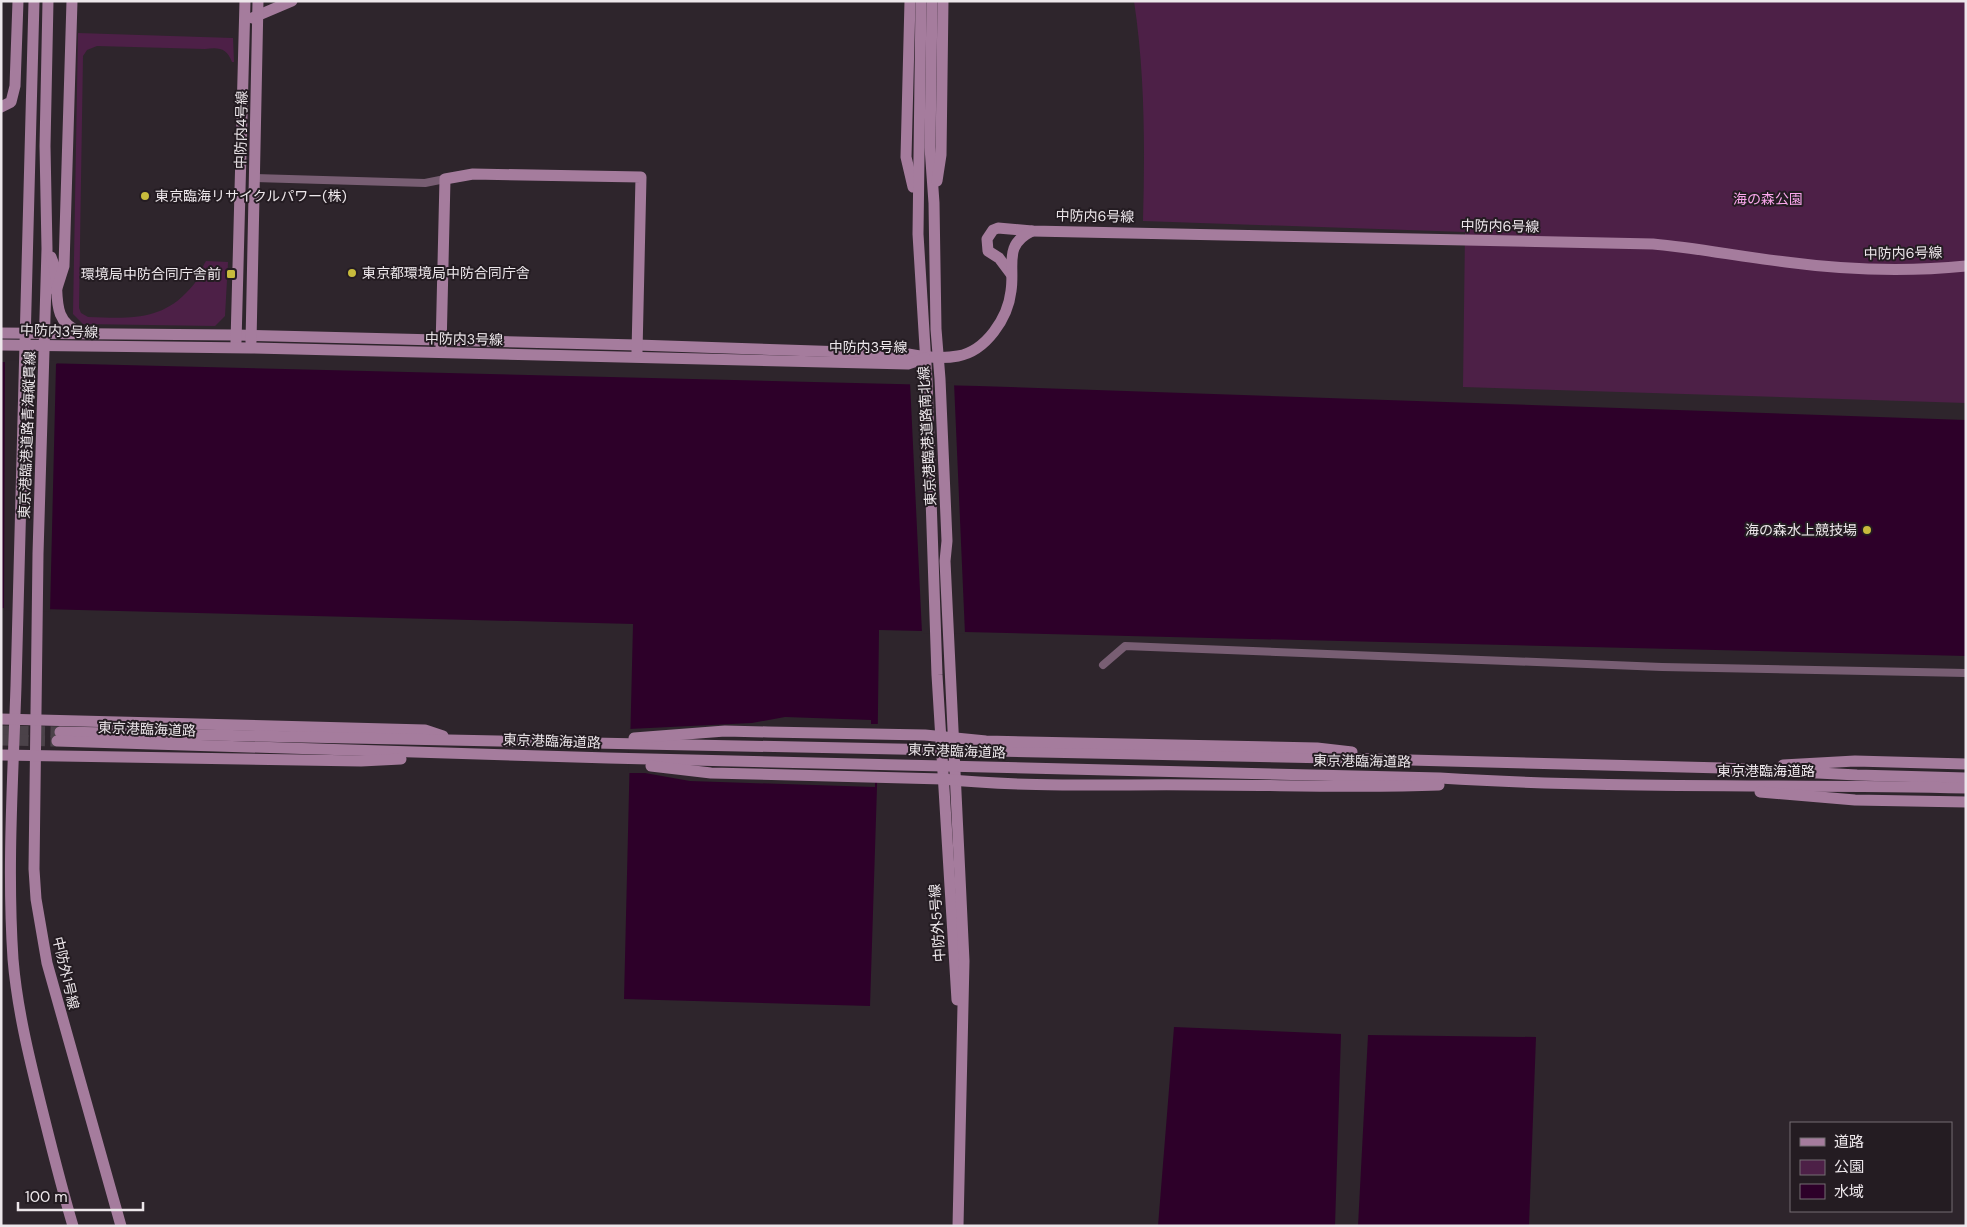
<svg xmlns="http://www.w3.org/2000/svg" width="1967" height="1227" font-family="'DM Sans','Noto Sans JP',sans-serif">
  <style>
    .green { fill: #4d2047 }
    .water { fill: #2d0029 }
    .pier { fill: #2e252c }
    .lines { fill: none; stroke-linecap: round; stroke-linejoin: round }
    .secondary-tunnel { stroke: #4b4249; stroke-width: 11; stroke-dasharray: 11 5.5; stroke-linecap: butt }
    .street { stroke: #785e73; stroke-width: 8 }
    .secondary { stroke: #a57c9d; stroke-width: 11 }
    .poi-dot { fill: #c7bb3c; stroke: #241c22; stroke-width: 2 }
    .labels { text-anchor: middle; stroke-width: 4; stroke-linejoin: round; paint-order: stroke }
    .street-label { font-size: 14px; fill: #ede7eb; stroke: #241c22 }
    .poi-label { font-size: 14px; fill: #ede7eb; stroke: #241c22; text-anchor: start }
    .park-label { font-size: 14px; fill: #faa7ec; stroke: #241c22 }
  </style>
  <rect width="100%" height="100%" fill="#2e252c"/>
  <g class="green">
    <path d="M1134,1H1966V403L1463,387L1465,232L1143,221C1145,148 1145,74 1134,1Z"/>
    <path d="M78,33L233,38L234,62H232C227,48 219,47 205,49L97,46L87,50L83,56L79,308L81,313L88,317C125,318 158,322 186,293C191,288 197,281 200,275C202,270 203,265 206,261L228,262L225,316L215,326L83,324L73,314Z"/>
  </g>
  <g class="water">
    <polygon points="1,362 979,386 1966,420 1966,656 879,630 877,787 870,1006 624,999 633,624 1,608"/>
    <polygon points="1174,1027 1341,1034 1335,1226 1158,1226"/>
    <polygon points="1368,1035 1536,1037 1529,1226 1358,1226"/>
  </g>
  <g class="pier">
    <polygon points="5,360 59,361 56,364 50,612 4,610"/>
    <polygon points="910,382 954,383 965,634 922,633"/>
    <polygon points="785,717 871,720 871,724 880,724 879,782 875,782 875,787 690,781 645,773 628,773 629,729 752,723"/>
  </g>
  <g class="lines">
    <g class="secondary-tunnel">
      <polyline points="1,731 60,732"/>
      <polyline points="1,740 57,741"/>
    </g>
    <g class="street">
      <polyline points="255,178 425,183 445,179"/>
      <polyline points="1103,665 1125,646 1662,667 1966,673"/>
    </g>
    <g class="secondary">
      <path d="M34,1L16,686C13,777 7,868 13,959C17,1008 29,1057 41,1105C51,1145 61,1186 73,1226"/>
      <polyline points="48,1 45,146 47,249 38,554 34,869 36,899 47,963 121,1226"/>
      <polyline points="910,1 906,157 913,187"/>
      <polyline points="921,1 918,234 927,380 937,675 957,1000"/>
      <polyline points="932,1 930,147 934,203 936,329 940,379 947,541 945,561 964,961 958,1226"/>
      <polyline points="252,18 292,1"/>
      <polyline points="1,107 11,102 15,86 18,1"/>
      <polyline points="937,181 941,155 943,1"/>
      <path d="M51,257C64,284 45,319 80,332"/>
      <path d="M1011,274L999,258L988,251L987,239L993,230L998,228L1032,231L1653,244C1698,248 1741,257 1786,262C1846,270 1906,272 1966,266"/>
      <polyline points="56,291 64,266 72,1"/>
      <path d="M1,333L236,335L637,345L908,354C924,357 942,359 958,356C986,351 1008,318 1011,291C1015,265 1003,245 1032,231"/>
      <polyline points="236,342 245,1"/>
      <polyline points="251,342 258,1"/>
      <polyline points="1,345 251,348 908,364 925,358"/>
      <polyline points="441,349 445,179 473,174 641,177 637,352"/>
      <polyline points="1,719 425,730 443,736"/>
      <polyline points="60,732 1332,758 1723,768 1857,775 1966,778"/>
      <polyline points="634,738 725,731 768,732 925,735 986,741 1317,748 1352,752"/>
      <path d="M57,741L608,758L1440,778C1615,789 1790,784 1966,788"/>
      <polyline points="1,755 361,761 401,759"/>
      <polyline points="1783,765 1855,761 1966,764"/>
      <path d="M651,766L711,773L943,779C1029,788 1115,784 1201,785C1280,785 1359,788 1439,785"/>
      <polyline points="1760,792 1855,800 1966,802"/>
    </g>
  </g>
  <g class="poi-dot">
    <circle cx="145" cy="196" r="5"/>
    <circle cx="352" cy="273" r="5"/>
    <rect x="226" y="269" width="10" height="10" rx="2.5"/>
    <circle cx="1867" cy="530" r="5"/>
  </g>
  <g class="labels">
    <g class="street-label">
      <text transform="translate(241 130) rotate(-89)" y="5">中防内4号線</text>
      <text transform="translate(1095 216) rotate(1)" y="5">中防内6号線</text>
      <text transform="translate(1500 226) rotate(1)" y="5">中防内6号線</text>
      <text transform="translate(1903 253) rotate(-1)" y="5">中防内6号線</text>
      <text transform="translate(59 331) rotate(2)" y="5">中防内3号線</text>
      <text transform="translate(464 339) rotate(1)" y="5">中防内3号線</text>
      <text x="868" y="352">中防内3号線</text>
      <text transform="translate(27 435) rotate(-88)" y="5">東京港臨港道路青海縦貫線</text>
      <text transform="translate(927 436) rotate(-93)" y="5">東京港臨港道路南北線</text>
      <text transform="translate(147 729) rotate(2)" y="5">東京港臨海道路</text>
      <text transform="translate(552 741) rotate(2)" y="5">東京港臨海道路</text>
      <text transform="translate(957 751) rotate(2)" y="5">東京港臨海道路</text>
      <text transform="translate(1362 761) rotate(1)" y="5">東京港臨海道路</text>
      <text x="1766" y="776">東京港臨海道路</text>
      <text transform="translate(937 923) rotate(-94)" y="5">中防外5号線</text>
      <text transform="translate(66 973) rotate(77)" y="5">中防外1号線</text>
    </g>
    <g class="poi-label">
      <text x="155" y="201">東京臨海リサイクルパワー(株)</text>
      <text x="362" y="278">東京都環境局中防合同庁舎</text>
      <text x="221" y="279" text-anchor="end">環境局中防合同庁舎前</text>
      <text x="1857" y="535" text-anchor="end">海の森水上競技場</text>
    </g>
    <g class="park-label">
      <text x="1768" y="204">海の森公園</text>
    </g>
  </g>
  <rect width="1967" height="1227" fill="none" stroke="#ede7eb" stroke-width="5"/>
  <rect x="1790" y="1122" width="162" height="90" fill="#241c22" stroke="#746d72"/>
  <rect x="1800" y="1138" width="25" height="8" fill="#a57c9d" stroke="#746d72"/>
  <text x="1834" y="1147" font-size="15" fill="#ede7eb">道路</text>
  <rect x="1800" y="1160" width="25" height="15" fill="#4d2047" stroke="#746d72"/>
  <text x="1834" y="1172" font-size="15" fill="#ede7eb">公園</text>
  <rect x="1800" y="1184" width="25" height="15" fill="#2d0029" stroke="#746d72"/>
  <text x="1834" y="1197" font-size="15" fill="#ede7eb">水域</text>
  <path d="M18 1202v8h125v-8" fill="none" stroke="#ede7eb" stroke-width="2.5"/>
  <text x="25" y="1202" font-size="15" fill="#ede7eb" stroke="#241c22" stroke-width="4" paint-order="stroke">100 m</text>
</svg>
